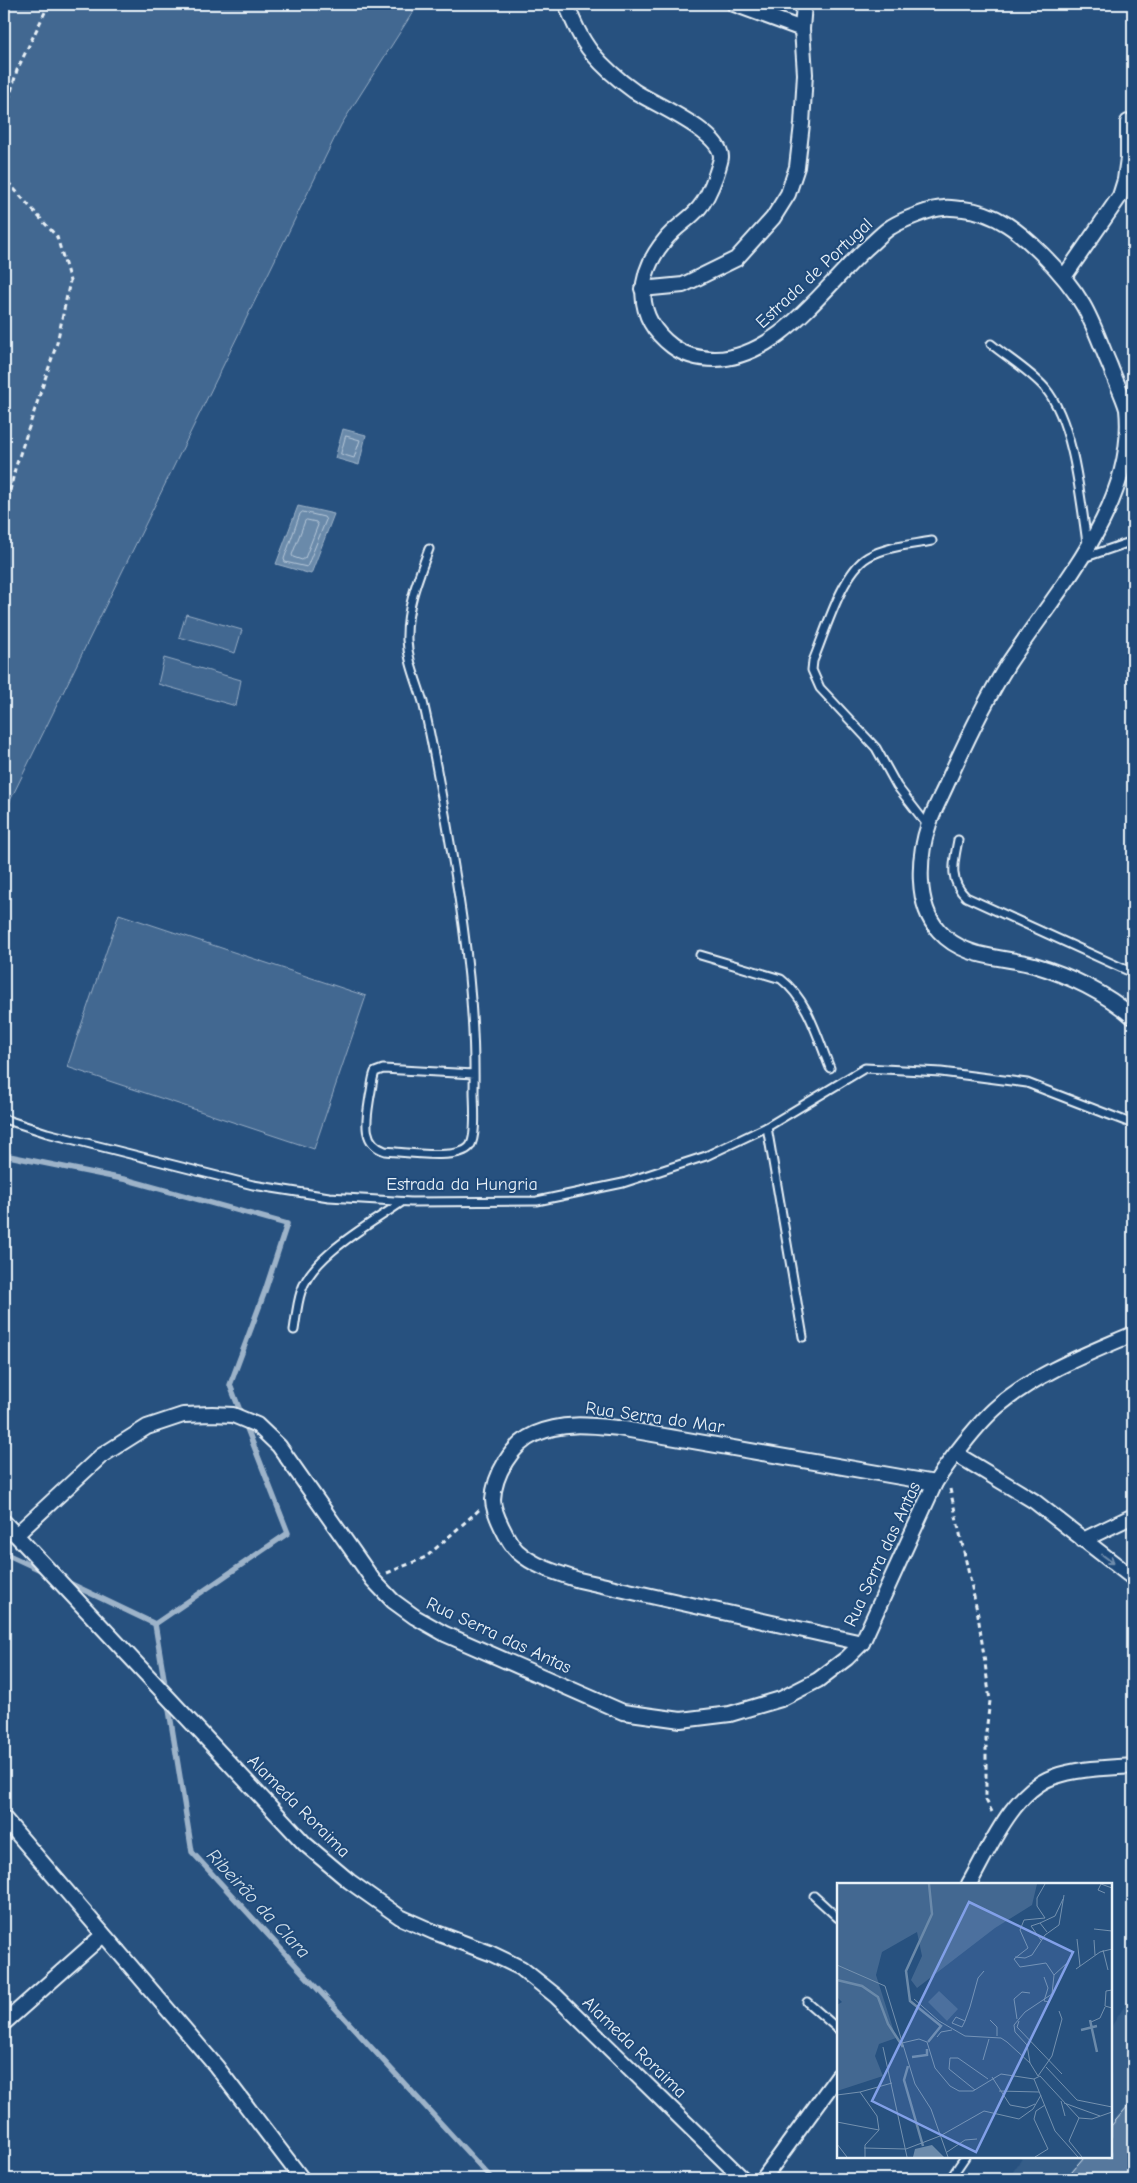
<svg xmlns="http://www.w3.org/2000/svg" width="1137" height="2183" font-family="'Comic Neue',sans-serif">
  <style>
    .built { fill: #355d88 }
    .green { fill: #436891; stroke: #96acc4 }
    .water { fill: #6b8aaa; stroke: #9db3c9 }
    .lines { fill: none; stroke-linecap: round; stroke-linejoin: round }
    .shore { stroke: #b6c8d9; stroke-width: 1 }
    .stream { stroke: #9db3c9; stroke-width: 5.5 }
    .building { fill: #57789d; stroke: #e8f1f8 }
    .lane-casing { stroke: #e8f1f8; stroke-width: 11 }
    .street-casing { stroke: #e8f1f8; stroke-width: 18 }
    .path { stroke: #e8f1f8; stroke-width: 3; stroke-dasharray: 5 4; stroke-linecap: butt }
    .lane { stroke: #1f4a7a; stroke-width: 7 }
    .street { stroke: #1f4a7a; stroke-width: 14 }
    .oneway { stroke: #6f8dac }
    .labels { text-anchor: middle; stroke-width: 4; stroke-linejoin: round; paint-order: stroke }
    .street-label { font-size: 18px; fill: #e8f1f8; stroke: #1f4a7a }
    .water-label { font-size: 19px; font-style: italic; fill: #d5e2ec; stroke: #1f4a7a }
    .inset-river { fill: none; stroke: #6b8aaa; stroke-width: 2.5 }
    .inset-road { fill: none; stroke: #7491af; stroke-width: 1 }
    .view { fill: #82a0e8; fill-opacity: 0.15; stroke: #82a0e8; stroke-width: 2.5 }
    .inset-edge { fill: none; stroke: #e8f1f8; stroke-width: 2.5 }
  </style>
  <rect width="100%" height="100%" fill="#27517f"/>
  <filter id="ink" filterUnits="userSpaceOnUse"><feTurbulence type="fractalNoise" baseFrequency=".02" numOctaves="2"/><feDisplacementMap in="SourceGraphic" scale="10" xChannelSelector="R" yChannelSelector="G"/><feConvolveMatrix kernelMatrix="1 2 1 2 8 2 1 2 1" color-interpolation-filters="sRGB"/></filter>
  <g filter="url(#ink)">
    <polygon class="built" points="1133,1993 1133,2179 1008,2179 1023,2157 1111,2157 1111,2027"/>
    <g class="green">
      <polygon points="4,4 418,4 341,125 4,813"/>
      <polygon points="186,614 242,630 235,653 179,637"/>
      <polygon points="164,658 241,680 236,706 158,684"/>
      <polygon points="119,914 366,996 314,1149 67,1067"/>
    </g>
    <g class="water">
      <polygon points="343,429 366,435 359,465 335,458"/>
      <polygon points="298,506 334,514 311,574 276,564"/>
    </g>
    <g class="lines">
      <g class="shore">
        <polygon points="346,436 360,440 354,458 341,454"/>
        <polygon points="303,512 324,517 326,520 307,567 285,562 284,559 300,514"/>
        <polygon points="307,520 316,522 318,525 305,558 302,560 293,557 292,555 305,521"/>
      </g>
      <g class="stream">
        <polyline points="4,1155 128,1180 287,1224 265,1291 230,1385 288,1533 155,1624"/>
        <polyline points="4,1553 45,1572"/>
        <polyline points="67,1582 155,1624 166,1691"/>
        <polyline points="168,1703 192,1852 492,2179"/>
      </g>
    </g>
    <polygon class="building" points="1133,2100 1133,2179 1065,2179 1084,2157 1111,2157 1111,2126"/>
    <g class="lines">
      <g class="lane-casing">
        <g id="lane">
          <path d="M991,344C1008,358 1030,371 1045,388C1076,425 1081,508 1089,556L1133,541"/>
          <path d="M429,549C418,578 406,608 407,640C408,662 417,681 423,702C428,723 432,744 436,765C456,872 476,982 474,1091C474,1104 477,1136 470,1146C459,1161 403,1152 385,1151C360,1143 367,1117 370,1096C372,1088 372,1079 375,1072L383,1069L474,1074"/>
          <path d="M928,826L897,786L876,748L820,688L812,670L813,661C825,633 842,572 868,557C887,546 911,545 932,541"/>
          <path d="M958,840C954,862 948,880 966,897L1133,973"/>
          <path d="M700,955L781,979C808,1000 817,1036 830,1068"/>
          <polyline points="4,1119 47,1133 253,1185 329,1197 411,1202 537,1201 623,1183 706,1156 767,1127 865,1068 941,1072 1027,1083 1133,1124"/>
          <polyline points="767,1127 803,1337"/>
          <path d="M294,1330C296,1318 297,1304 301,1292C312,1255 371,1224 402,1202"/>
          <polyline points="814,1896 838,1918"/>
          <polyline points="807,2002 838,2029"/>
          <polyline points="950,2179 965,2157"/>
        </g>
      </g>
      <g class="street-casing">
        <g id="street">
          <path d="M566,4C573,21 580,38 592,53C603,66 620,81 634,91C654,104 721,132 721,157C721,160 717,172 716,175C712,186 707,199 699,208C689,220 675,227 665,240C636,275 634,317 672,346C685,356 699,359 715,359C780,358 826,283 870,245C877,239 884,231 891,227C902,220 932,208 944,208C950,207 957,209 963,209C996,212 1020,232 1042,254C1058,270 1072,286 1083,305C1094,324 1101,346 1110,366C1115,380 1123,395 1127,409C1137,505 1056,591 1008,664C985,701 966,741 948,781C942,795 934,809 929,824C918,856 915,905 939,931C964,959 1000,956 1034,965C1068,975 1106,993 1133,1017"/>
          <polyline points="734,4 802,29"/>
          <polyline points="1064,277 1120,196 1125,180 1128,158 1128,122"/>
          <polyline points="642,289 683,285 736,259 773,218 788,194 797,167 802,124 805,74 802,29 804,4"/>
          <polyline points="956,1454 1034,1501 1133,1578"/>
          <polyline points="4,1522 305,1844 349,1881 400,1917 434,1932 490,1953 521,1968 556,1996 743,2179"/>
          <path d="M16,1535L101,1456L147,1427L183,1415L212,1414L233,1415L257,1425L279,1446L373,1580L393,1601L415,1617L445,1634L623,1712L681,1720L730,1714L781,1699L818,1680L847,1658L862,1643L935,1483C949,1461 978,1423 998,1406C1037,1373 1087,1354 1133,1334"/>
          <polyline points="1083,1540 1133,1516"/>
          <path d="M862,1643L579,1580C557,1573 535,1567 517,1551C508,1542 493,1512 493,1500C494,1475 512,1444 535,1434C562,1422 589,1425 618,1428L935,1483"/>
          <polyline points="4,1818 216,2066 302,2179"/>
          <path d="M969,1884C989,1849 1013,1791 1053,1777C1078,1768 1107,1768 1133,1766"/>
          <polyline points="4,2023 103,1935"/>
          <polyline points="763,2179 838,2076"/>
        </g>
      </g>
      <g class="path">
        <polyline points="4,117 17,70 49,4"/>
        <polyline points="4,165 6,180 57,237 70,281 57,343 15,469 4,517"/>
        <polyline points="4,477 12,483"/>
        <polyline points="950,1489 978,1615 985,1663 990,1701 986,1732 986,1800 992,1812"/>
        <polyline points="387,1573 426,1557 480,1509"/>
      </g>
      <use href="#lane" class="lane"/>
      <use href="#street" class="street"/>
    </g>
    <defs><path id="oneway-shaft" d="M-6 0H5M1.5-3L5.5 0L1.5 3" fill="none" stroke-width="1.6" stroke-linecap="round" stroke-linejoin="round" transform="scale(1.25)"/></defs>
    <use class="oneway" href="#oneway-shaft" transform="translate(1108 1559) rotate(37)"/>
  </g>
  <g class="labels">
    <g class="street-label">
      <text transform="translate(814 273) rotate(-43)" y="6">Estrada de Portugal</text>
      <text x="462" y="1190">Estrada da Hungria</text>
      <text transform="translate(655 1417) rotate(8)" y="6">Rua Serra do Mar</text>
      <text transform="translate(882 1554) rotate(-65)" y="6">Rua Serra das Antas</text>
      <text transform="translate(499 1635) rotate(25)" y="6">Rua Serra das Antas</text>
      <text transform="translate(299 1806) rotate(45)" y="6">Alameda Roraima</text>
      <text transform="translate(635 2047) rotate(44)" y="6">Alameda Roraima</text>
    </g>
    <g class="water-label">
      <text transform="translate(259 1903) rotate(47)" y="7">Ribeirão da Clara</text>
    </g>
  </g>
  <g transform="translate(837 1883)">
    <rect width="275" height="275" fill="#27517f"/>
    <path d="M0,1H200L195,22L158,45L80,105L74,97L85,73L80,49L45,69L39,92L59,155L42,161L38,173L46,193L0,208V122L5,119L0,114ZM102,108L121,126L110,138L91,119Z" fill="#436891"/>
    <path d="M95,262L107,274H76L78,266Z" fill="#6b8aaa"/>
    <path class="inset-river" d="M0,97L25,103L41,114L51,141L66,164M253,137L260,169M244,147L260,143M91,159L104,143L73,118L69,88L95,31L92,1M75,174L90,172V166M71,183L67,197L86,263"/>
    <path class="inset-road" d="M268,10L261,7L264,1L275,5M203,40L218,33L226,16M257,46L275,48M240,56L243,83M204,57L194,43L203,40L210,49M257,57L258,72M266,67L271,87M178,74L188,75L195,72L208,52L222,42L227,12M0,82L48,103L78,201L94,226L111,274M239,86L263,69L275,66M217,92L230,80M207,94L211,105L207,118L213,119M275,107L269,108L268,123L275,125M77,116L102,138L128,153L164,155L170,159L193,180L201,193M180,136L177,116L185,109L193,110M153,137L160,144V153M128,138L119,134L115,140L125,144L128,138L129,135L133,124L141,95L147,88M182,138L180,144L225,191M254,139L263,135L268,124M100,154L104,149L115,147M65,160L82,156L90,159L98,185L113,203L122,208H136L164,191L197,196M46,164L70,274M146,177L152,156M193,180L190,162L178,149L177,142L188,129L215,111L217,92L209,80L183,84L177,76L191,65L183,47L187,37L208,35L200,23V15L208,1M209,184L240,217L275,224M201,193L215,173L225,136L222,128M155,194L173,222L189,225L198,221M197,196L203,193L242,235L255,236L275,229M197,196L218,248L241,274M138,207L112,186L113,175H121L151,196M162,208L202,209M23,209L55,200M0,212L23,209L40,233L42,247L28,262V274M224,218L228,233M227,220L263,233M242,235L232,258L245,274M0,239L42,247M0,261L10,274M27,265L69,266L103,253L147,228L182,236L196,226L204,212M110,269L128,257L140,256M198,274L211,266L197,236L199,228L208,222"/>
    <path class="view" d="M132,19L236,69L139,269L35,218Z"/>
    <rect width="275" height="275" class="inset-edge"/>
  </g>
  <rect width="1137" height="2183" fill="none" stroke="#1f4a7a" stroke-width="20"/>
  <rect x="10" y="10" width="1117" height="2163" fill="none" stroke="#e8f1f8" stroke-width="2" filter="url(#ink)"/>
</svg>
